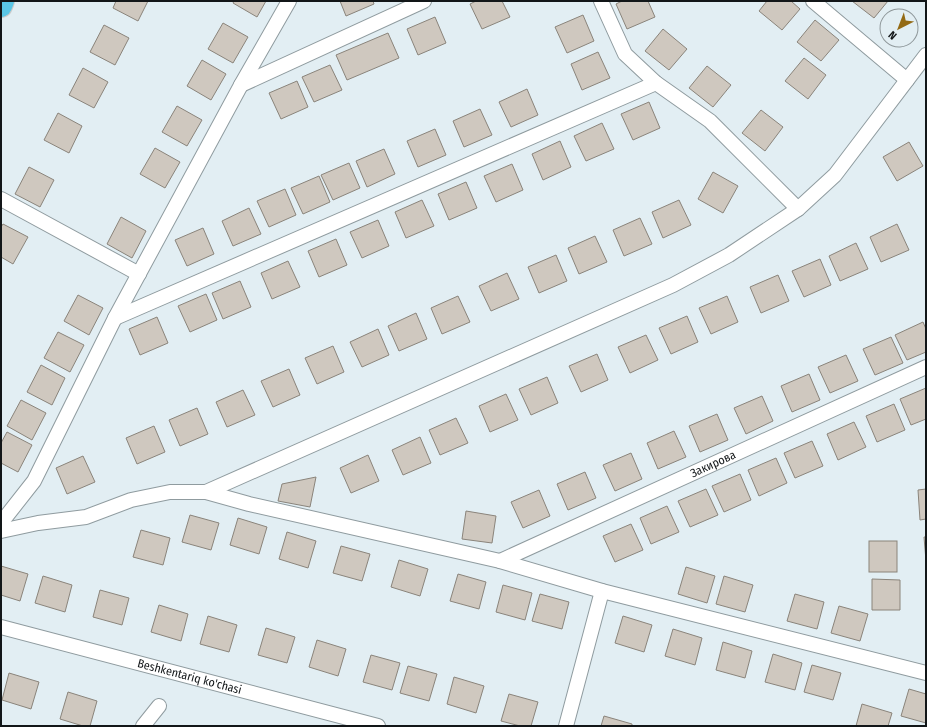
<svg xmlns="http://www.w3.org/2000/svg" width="927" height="727" font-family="'Fira Sans Condensed',sans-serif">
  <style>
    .building { fill: #cfc8bf; stroke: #8a847b }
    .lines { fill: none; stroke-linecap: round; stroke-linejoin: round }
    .minor-casing { stroke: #8f9b9f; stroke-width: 16 }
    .trunk-casing { stroke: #cbcccc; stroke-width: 24 }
    .minor { stroke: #fff; stroke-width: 14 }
    .trunk { stroke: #5ac6e6; stroke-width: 22 }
    .labels { text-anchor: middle; stroke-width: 3; stroke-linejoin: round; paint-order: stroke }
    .street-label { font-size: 12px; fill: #121618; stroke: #e2eef3 }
  </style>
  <rect width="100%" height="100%" fill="#e2eef3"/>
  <g class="building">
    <polygon points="116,1 148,1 138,21 113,8"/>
    <polygon points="234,1 266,1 257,17 233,3"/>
    <polygon points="340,1 373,1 374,4 346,16"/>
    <polygon points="476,1 502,1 510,17 482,29 470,4"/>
    <polygon points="622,1 648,1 655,17 627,29 616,4"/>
    <polygon points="767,1 791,1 800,9 782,30 759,11"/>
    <polygon points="852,1 888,1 874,18"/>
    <polygon points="583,15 594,41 567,53 555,27"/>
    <polygon points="435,17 446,43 418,55 407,29"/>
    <polygon points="815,20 839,40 821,61 797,42"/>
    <polygon points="223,23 248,37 233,63 208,49"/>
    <polygon points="104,25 129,38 115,65 90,52"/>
    <polygon points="663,29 687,49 669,70 645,51"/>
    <polygon points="388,33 399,58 347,80 336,55"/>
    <polygon points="598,52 610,78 582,90 571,64"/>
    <polygon points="804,58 826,75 808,99 785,81"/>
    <polygon points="202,60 226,74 211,100 187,86"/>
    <polygon points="330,65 342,90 314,102 302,77"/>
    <polygon points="707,66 731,85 713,107 689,88"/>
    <polygon points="83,68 108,82 94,108 69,95"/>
    <polygon points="297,81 308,107 281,119 269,93"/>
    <polygon points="527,89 538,115 511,127 499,102"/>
    <polygon points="649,102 660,128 633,140 621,114"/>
    <polygon points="177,106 202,120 187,146 162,132"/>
    <polygon points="480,109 492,135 464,147 453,121"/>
    <polygon points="761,110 783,127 765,151 742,133"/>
    <polygon points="58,113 82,126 69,153 44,140"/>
    <polygon points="602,123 614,149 586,161 574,136"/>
    <polygon points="435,129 446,155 418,167 407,141"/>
    <polygon points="560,141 571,167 543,180 532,154"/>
    <polygon points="909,142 923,166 897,181 883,157"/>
    <polygon points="155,148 180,162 165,188 140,174"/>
    <polygon points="384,149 395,174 367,187 356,161"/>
    <polygon points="349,163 360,188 333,200 321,175"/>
    <polygon points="512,164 523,190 496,202 484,176"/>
    <polygon points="29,167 54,180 40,207 15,194"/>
    <polygon points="713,172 738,186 723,213 698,199"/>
    <polygon points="319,176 330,202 303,214 291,188"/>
    <polygon points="466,182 477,208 449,220 438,194"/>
    <polygon points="285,189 296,215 269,227 257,201"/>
    <polygon points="422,200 434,226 406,238 395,212"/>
    <polygon points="679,200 691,225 663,238 652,212"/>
    <polygon points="249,208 261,234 233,246 222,221"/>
    <polygon points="121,217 146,231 132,258 107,244"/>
    <polygon points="640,218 652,244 624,256 613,230"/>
    <polygon points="378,220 389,246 362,258 350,232"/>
    <polygon points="3,224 28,237 13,264 1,257 1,227"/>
    <polygon points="897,224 909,250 881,262 870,237"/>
    <polygon points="203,228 214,254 187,266 175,240"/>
    <polygon points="595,236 607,262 579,274 568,248"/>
    <polygon points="336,239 347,265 319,277 308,251"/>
    <polygon points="856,243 868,269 840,281 829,256"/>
    <polygon points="556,255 567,281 539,293 528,267"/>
    <polygon points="820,259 831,285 804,297 792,271"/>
    <polygon points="288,261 300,287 272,299 261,273"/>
    <polygon points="507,273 519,299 491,311 479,286"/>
    <polygon points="778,275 789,301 761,313 750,287"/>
    <polygon points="240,281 251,307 223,319 212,293"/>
    <polygon points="206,294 217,320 190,332 178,306"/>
    <polygon points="78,295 103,308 89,335 64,321"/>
    <polygon points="458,296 470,322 442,334 431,308"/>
    <polygon points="727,296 738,322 711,334 699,308"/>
    <polygon points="416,313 427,339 399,351 388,326"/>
    <polygon points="687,316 698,342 671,354 659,328"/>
    <polygon points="157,317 168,343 140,355 129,329"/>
    <polygon points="923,322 926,329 926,352 907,360 895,335"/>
    <polygon points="378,329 389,355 362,367 350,342"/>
    <polygon points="58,332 84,345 70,372 44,358"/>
    <polygon points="646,335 658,360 630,373 618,347"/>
    <polygon points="891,337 903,363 875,375 863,349"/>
    <polygon points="333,346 344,372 317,384 305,358"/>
    <polygon points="597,354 608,380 581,392 569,366"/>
    <polygon points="846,355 858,381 830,393 818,367"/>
    <polygon points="41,365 65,378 52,405 27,392"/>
    <polygon points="289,369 300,395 273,407 261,381"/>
    <polygon points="809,374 820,400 792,412 781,386"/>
    <polygon points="547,377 558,403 531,415 519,389"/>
    <polygon points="926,388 926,419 911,425 900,399"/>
    <polygon points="243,390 255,415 227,427 216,402"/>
    <polygon points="506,394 518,420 490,432 479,406"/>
    <polygon points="762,396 773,421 746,434 734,408"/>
    <polygon points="21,400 46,413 32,440 7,426"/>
    <polygon points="894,404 905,430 877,442 866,416"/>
    <polygon points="197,408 208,434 180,446 169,420"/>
    <polygon points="717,414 728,440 700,452 689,426"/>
    <polygon points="456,418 468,443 440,455 429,430"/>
    <polygon points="854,422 866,447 838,460 827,434"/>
    <polygon points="154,426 165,452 137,464 126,438"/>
    <polygon points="674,431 686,457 658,469 647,443"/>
    <polygon points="7,432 32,445 18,472 1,463 1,443"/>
    <polygon points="420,437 431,463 403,475 392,450"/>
    <polygon points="812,441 823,466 795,478 784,453"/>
    <polygon points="631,453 642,479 615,491 603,465"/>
    <polygon points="368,455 379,481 351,493 340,468"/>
    <polygon points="83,456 95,482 67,494 56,468"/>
    <polygon points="776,458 787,483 759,496 748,470"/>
    <polygon points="585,472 596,498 568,510 557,484"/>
    <polygon points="740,474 751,500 724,512 712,486"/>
    <polygon points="316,477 310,507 278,501 282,484"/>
    <polygon points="706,489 718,515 690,527 678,501"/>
    <polygon points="926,489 926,519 920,520 918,490"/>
    <polygon points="539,490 550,516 523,528 511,502"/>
    <polygon points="667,506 679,532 651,544 640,518"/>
    <polygon points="466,511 496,516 492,543 462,539"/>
    <polygon points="190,515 219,523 211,550 182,542"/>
    <polygon points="238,518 267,527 259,554 230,545"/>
    <polygon points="631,524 643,550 615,562 603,536"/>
    <polygon points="141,530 170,538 163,565 133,557"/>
    <polygon points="287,532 316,541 308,568 279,559"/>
    <polygon points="924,537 926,537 926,561"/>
    <rect x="869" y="541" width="28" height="31"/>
    <polygon points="341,546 370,554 362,581 333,573"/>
    <polygon points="399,560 428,569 420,596 391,587"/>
    <polygon points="1,566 28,574 20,601 1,595"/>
    <polygon points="686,567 715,576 707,603 678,594"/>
    <polygon points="458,574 486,582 479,609 450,601"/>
    <polygon points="43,576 72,585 65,612 35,603"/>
    <polygon points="724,576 753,585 745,612 716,604"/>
    <polygon points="872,579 900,580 900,610 872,610"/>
    <polygon points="503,585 532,593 525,620 496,612"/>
    <polygon points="100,590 129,598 122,625 93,617"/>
    <polygon points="540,594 569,602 562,629 532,621"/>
    <polygon points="795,594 824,602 817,629 787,621"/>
    <polygon points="159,605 188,614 181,641 151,632"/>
    <polygon points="839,606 868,614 860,641 831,633"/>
    <polygon points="208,616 237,625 229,652 200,644"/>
    <polygon points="623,616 652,625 644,652 615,643"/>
    <polygon points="266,628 295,637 287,663 258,655"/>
    <polygon points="673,629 702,638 695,665 665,656"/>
    <polygon points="317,640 346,649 338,676 309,667"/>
    <polygon points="723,642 752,651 745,678 716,670"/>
    <polygon points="773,654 802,663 795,690 765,682"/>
    <polygon points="371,655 400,663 392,690 363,682"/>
    <polygon points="812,665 841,673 833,700 804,692"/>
    <polygon points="408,666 437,674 429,701 400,693"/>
    <polygon points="9,673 39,682 31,709 2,700"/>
    <polygon points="454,677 484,686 476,713 447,704"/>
    <polygon points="909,689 926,694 926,723 901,716"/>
    <polygon points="68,692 97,701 90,726 83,726 60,719"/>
    <polygon points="509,694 538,702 531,726 520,726 501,721"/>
    <polygon points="862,704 892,713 888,726 856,726"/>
    <polygon points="604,716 632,724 632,726 601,726"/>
  </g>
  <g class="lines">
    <g class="minor-casing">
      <g id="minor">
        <polyline points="601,1 625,54 656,83 710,121 798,209"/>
        <polyline points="813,1 907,80"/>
        <polyline points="241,85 424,1"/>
        <polyline points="1,199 139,274"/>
        <polyline points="115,318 656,83"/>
        <polyline points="206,492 249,504 500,561 602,591 926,673"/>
        <polyline points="1,523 34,481 115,318 241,85 289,1"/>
        <polyline points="1,531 38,523 86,517 131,500 170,492 206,492 673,285 729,255 798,209 835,175 926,55"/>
        <path id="s1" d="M500,561L926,367"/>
        <path id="s2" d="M1,627L378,726"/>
        <polyline points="143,726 159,706"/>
        <polyline points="566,726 602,591"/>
      </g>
    </g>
    <g class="trunk-casing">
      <polyline id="trunk" points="1,6 3,1"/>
    </g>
    <use href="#minor" class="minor"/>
    <use href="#trunk" class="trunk"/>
  </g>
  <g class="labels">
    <g class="street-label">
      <text dy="4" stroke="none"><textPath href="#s1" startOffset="234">Закирова</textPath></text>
      <text dy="4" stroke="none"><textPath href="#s2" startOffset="195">Beshkentariq ko'chasi</textPath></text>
    </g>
  </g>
  <rect width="927" height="727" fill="none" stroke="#121618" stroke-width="4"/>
  <g transform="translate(899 28) rotate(222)"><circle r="19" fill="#e2eef3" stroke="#8f989b"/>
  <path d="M0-3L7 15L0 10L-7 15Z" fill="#936a14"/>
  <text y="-6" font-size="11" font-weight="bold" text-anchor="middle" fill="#121618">N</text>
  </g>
</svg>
